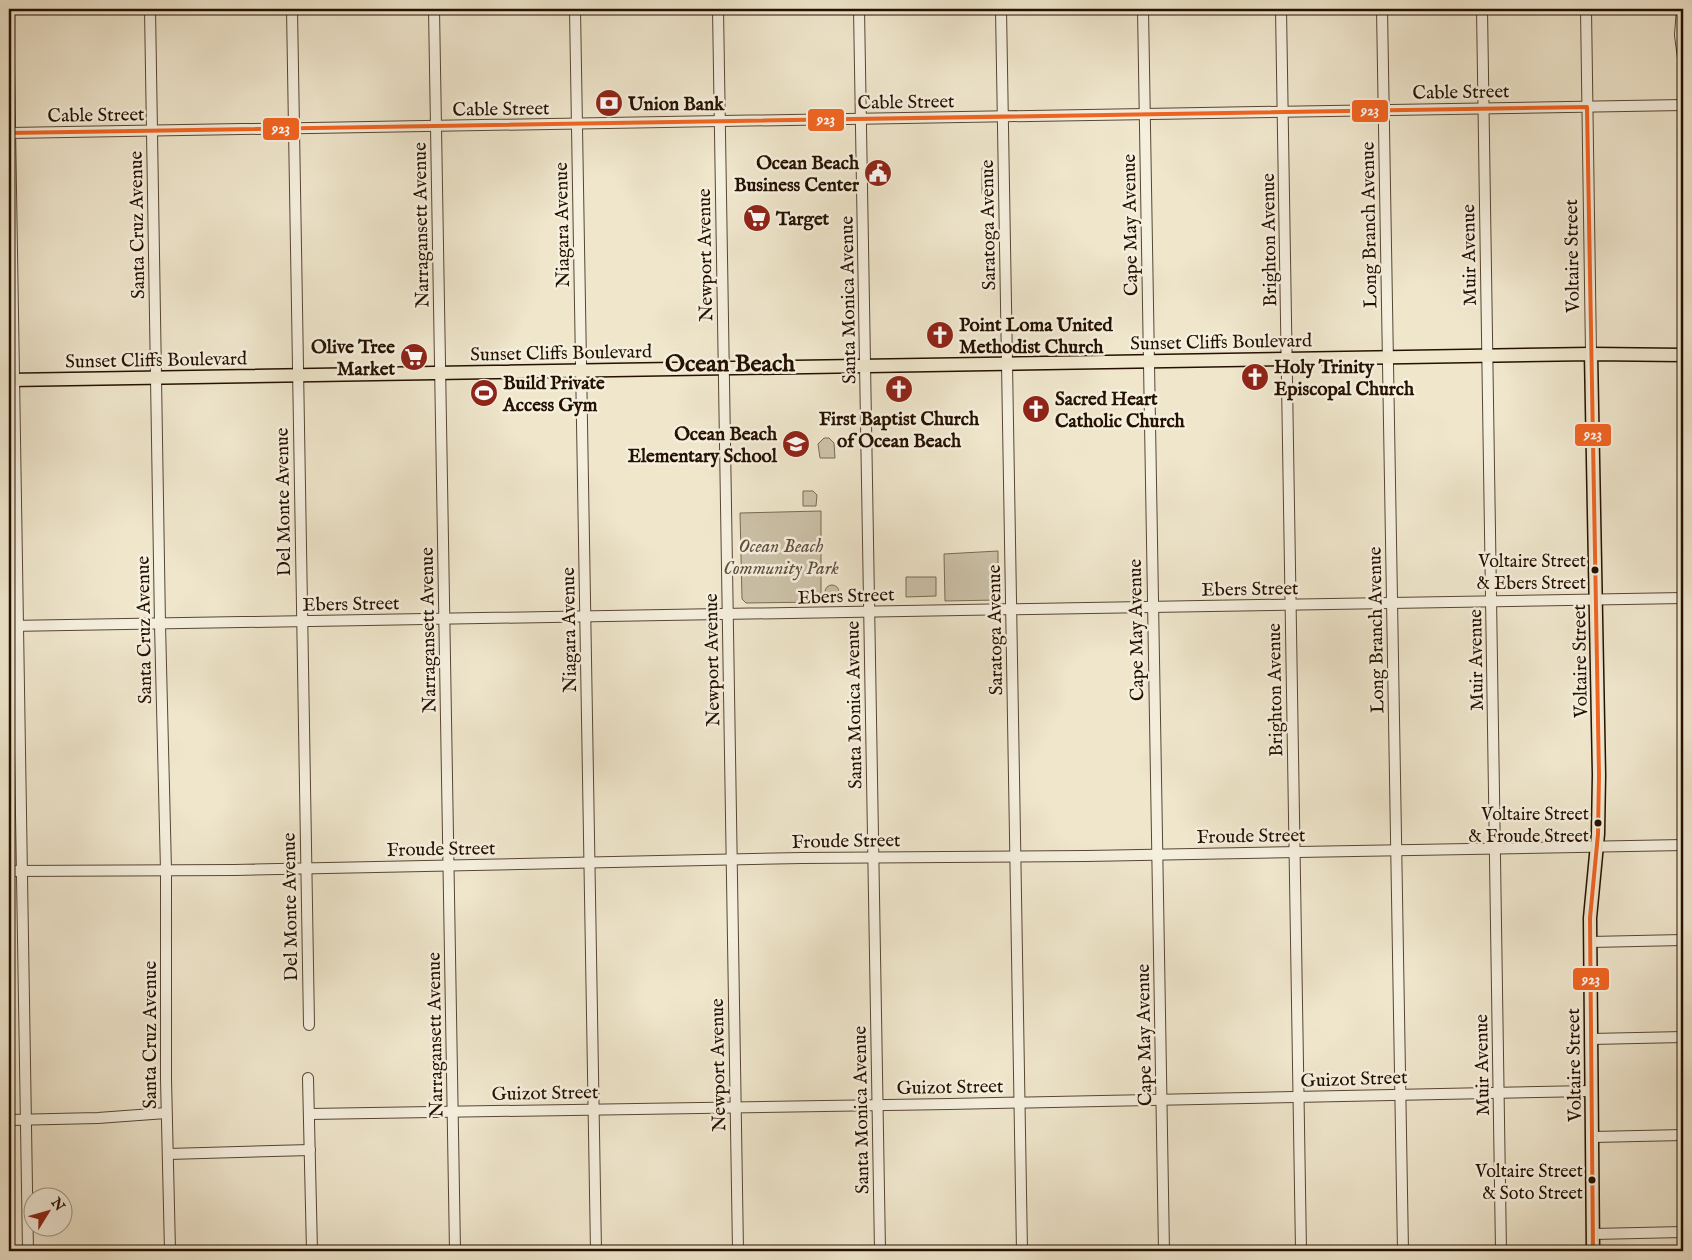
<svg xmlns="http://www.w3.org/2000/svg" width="1692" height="1260" font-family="'IM FELL English',serif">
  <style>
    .green { fill: #ccc2a9; stroke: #786a55 }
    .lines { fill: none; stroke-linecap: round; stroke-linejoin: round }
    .minor-casing { stroke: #574634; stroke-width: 12 }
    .major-casing { stroke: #241101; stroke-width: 15 }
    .minor { stroke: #f5efde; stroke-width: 10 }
    .major { stroke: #efe6cc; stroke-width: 12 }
    .bus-1-casing { stroke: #f5efde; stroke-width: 8 }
    .bus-1 { stroke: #f26522; stroke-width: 4 }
    .bus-dot { fill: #241101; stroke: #f5efde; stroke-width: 2 }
    .labels { text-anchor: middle; stroke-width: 5; stroke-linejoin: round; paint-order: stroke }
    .bus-label { font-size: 18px; fill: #241101; stroke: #f5efde; text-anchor: end }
    .street-label { font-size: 19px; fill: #241101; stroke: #f5efde }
    .poi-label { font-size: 19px; font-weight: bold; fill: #241101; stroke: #f5efde; text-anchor: start }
    .park-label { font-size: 19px; font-style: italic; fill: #5f4f3c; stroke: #f5efde }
    .district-label { font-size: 24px; font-weight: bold; fill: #241101; stroke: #f5efde }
    .line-badge { stroke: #f5efde; stroke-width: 2 }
    .badge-label { font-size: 14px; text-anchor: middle; font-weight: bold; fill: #fff }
  </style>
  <rect width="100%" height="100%" fill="#efe6cc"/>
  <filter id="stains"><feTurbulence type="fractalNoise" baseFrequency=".004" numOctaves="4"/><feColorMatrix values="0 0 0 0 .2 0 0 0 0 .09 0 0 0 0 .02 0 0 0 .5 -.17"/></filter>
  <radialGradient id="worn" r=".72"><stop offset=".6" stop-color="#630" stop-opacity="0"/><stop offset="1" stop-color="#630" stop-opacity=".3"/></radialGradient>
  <g class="green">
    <polygon points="989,167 990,194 982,194 982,168"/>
    <polygon points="824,438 829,438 834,443 835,458 820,458 818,444"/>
    <polygon points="803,491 813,491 817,495 816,506 803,506"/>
    <polygon points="821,511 821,602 746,603 742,599 740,513"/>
    <polygon points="998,551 998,600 945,601 944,554"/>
    <polygon points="906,577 936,577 936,596 906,597"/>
    <circle cx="832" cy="592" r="7"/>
  </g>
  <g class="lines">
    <g class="minor-casing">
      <g id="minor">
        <polyline points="150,9 160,624 166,870 166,1079 170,1251"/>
        <polyline points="292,9 309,1025"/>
        <polyline points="434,9 455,1251"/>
        <polyline points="575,9 596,1251"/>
        <polyline points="718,9 738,1251"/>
        <polyline points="859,9 880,1251"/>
        <polyline points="1001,9 1022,1251"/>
        <polyline points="1143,9 1164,1251"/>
        <polyline points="1281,9 1301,1251"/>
        <polyline points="1382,9 1403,1251"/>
        <polyline points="1482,9 1501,1251"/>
        <polyline points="1586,9 1591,354"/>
        <polyline points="1682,9 1680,35 1683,58"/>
        <polyline points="9,64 28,1251"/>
        <polyline points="9,133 1683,105"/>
        <polyline points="9,626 1683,598"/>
        <polyline points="9,871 235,870 802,858 1087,856 1683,845"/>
        <polyline points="1590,942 1683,940"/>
        <polyline points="1591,1039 1683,1037"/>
        <polyline points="308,1078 312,1251"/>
        <polyline points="309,1114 949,1104 1591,1091"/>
        <polyline points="9,1120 98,1118 166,1113"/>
        <polyline points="1593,1137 1683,1135"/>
        <polyline points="168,1154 310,1150"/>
        <polyline points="1593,1234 1683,1232"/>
      </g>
    </g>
    <g class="major-casing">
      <g id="major">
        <polyline points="1591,354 1599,775 1598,834 1590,918 1593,1251"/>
        <polyline points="9,380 1591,354 1683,355"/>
      </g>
    </g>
    <use href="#minor" class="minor"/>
    <use href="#major" class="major"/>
    <g class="bus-1-casing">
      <polyline id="bus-1" points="9,133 1587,107 1599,775 1598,834 1590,918 1593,1251"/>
    </g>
    <use href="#bus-1" class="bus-1"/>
  </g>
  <defs>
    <g id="bank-disc" transform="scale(1.4375)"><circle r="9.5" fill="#8f2418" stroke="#f5efde"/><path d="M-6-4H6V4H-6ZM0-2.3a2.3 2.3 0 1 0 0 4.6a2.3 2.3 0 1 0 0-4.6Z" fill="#fff"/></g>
    <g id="civic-disc" transform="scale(1.4375)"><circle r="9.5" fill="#8f2418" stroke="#f5efde"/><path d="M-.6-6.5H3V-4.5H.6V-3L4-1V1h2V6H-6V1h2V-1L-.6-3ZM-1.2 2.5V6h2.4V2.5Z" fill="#fff"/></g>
    <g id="supermarket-disc" transform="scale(1.4375)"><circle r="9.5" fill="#8f2418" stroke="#f5efde"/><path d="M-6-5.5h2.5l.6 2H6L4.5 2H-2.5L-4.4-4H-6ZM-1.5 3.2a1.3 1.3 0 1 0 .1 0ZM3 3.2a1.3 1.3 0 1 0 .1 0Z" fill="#fff"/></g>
    <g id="church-disc" transform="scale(1.4375)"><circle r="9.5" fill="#8f2418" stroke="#f5efde"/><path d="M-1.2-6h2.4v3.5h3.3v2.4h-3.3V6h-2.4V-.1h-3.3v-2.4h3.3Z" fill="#fff"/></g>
    <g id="stadium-disc" transform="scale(1.4375)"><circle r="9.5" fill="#8f2418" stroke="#f5efde"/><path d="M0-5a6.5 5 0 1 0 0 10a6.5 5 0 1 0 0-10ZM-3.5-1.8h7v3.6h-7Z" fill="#fff"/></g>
    <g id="school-disc" transform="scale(1.4375)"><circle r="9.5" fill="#8f2418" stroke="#f5efde"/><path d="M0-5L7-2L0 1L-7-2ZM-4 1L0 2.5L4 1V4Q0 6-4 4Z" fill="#fff"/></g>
  </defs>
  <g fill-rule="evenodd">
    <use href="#bank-disc" x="609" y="103"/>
    <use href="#civic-disc" x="878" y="173"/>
    <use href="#supermarket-disc" x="757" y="218"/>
    <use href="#church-disc" x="940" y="335"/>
    <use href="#supermarket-disc" x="414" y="357"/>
    <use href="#church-disc" x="1255" y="377"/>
    <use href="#church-disc" x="899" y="389"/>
    <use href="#stadium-disc" x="484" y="393"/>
    <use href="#church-disc" x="1036" y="409"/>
    <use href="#school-disc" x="796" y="444"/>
  </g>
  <g class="bus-dot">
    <circle cx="1595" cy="570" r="4.5"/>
    <circle cx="1598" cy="823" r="4.5"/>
    <circle cx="1592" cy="1180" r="4.5"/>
  </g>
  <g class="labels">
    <g class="bus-label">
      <text x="1586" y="567">Voltaire Street<tspan x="1586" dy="22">&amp; Ebers Street</tspan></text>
      <text x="1589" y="820">Voltaire Street<tspan x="1589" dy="22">&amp; Froude Street</tspan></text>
      <text x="1583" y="1177">Voltaire Street<tspan x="1583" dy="22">&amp; Soto Street</tspan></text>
    </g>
    <g class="street-label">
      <text transform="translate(1461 91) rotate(-1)" y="7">Cable Street</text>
      <text transform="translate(906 101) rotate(-1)" y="7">Cable Street</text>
      <text transform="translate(501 108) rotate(-1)" y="7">Cable Street</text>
      <text transform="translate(96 114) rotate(-1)" y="7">Cable Street</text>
      <text transform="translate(136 225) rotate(-91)" y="7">Santa Cruz Avenue</text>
      <text transform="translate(420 225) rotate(-91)" y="7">Narragansett Avenue</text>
      <text transform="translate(561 225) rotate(-91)" y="7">Niagara Avenue</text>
      <text transform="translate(987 225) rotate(-91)" y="7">Saratoga Avenue</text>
      <text transform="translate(1129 225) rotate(-91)" y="7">Cape May Avenue</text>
      <text transform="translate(1368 225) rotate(-91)" y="7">Long Branch Avenue</text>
      <text transform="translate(1268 240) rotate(-91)" y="7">Brighton Avenue</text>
      <text transform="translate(704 255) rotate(-91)" y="7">Newport Avenue</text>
      <text transform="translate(1468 255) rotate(-91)" y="7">Muir Avenue</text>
      <text transform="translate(1571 256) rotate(-91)" y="7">Voltaire Street</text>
      <text transform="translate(847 300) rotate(-91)" y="7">Santa Monica Avenue</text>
      <text transform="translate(1221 341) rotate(-1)" y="7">Sunset Cliffs Boulevard</text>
      <text transform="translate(561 352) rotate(-1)" y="7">Sunset Cliffs Boulevard</text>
      <text transform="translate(156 359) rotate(-1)" y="7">Sunset Cliffs Boulevard</text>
      <text transform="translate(282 502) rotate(-91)" y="7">Del Monte Avenue</text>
      <text transform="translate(1250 588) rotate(-1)" y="7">Ebers Street</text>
      <text transform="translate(846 595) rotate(-2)" y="7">Ebers Street</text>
      <text transform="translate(351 603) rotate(-1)" y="7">Ebers Street</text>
      <text transform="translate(143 630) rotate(-91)" y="7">Santa Cruz Avenue</text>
      <text transform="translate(427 630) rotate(-91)" y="7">Narragansett Avenue</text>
      <text transform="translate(568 630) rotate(-91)" y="7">Niagara Avenue</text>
      <text transform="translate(994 630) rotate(-91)" y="7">Saratoga Avenue</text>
      <text transform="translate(1135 630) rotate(-91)" y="7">Cape May Avenue</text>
      <text transform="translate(1375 630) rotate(-91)" y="7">Long Branch Avenue</text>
      <text transform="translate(711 660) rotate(-91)" y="7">Newport Avenue</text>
      <text transform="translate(1475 660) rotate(-91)" y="7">Muir Avenue</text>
      <text transform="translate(1579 661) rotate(-91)" y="7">Voltaire Street</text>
      <text transform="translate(1274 690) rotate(-91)" y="7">Brighton Avenue</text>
      <text transform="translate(853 705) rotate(-91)" y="7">Santa Monica Avenue</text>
      <text transform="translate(1251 835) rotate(-1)" y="7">Froude Street</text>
      <text transform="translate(846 840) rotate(-1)" y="7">Froude Street</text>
      <text transform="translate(441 848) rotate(-1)" y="7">Froude Street</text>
      <text transform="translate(289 907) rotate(-91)" y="7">Del Monte Avenue</text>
      <text transform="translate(149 1035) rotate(-90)" y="7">Santa Cruz Avenue</text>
      <text transform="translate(434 1035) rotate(-91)" y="7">Narragansett Avenue</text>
      <text transform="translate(1143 1035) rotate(-91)" y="7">Cape May Avenue</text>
      <text transform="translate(717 1065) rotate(-91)" y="7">Newport Avenue</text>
      <text transform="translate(1481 1065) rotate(-91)" y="7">Muir Avenue</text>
      <text transform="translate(1573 1065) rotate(-91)" y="7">Voltaire Street</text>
      <text transform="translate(1354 1078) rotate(-2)" y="7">Guizot Street</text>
      <text transform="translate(950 1086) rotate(-1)" y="7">Guizot Street</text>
      <text transform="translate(545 1092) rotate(-1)" y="7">Guizot Street</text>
      <text transform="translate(860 1110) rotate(-91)" y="7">Santa Monica Avenue</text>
    </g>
    <g class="poi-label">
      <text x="628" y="110">Union Bank</text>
      <text x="859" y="169" text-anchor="end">Ocean Beach<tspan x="859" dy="22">Business Center</tspan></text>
      <text x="776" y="225">Target</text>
      <text x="959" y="331">Point Loma United<tspan x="959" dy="22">Methodist Church</tspan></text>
      <text x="395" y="353" text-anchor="end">Olive Tree<tspan x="395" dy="22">Market</tspan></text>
      <text x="1274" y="373">Holy Trinity<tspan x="1274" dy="22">Episcopal Church</tspan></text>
      <text x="503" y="389">Build Private<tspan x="503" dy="22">Access Gym</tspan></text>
      <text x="1055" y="405">Sacred Heart<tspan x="1055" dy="22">Catholic Church</tspan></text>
      <text x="899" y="425" text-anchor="middle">First Baptist Church<tspan x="899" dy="22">of Ocean Beach</tspan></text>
      <text x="777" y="440" text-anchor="end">Ocean Beach<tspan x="777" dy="22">Elementary School</tspan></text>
    </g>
    <g class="park-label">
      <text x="781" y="552">Ocean Beach<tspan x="781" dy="22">Community Park</tspan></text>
    </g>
    <g class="district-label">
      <text x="730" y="371">Ocean Beach</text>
    </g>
  </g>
  <g class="line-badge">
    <rect x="1351" y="99" width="38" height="24" rx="5" fill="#f26522"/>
    <rect x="807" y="108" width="38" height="24" rx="5" fill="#f26522"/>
    <rect x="262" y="117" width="38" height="24" rx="5" fill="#f26522"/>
    <rect x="1574" y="423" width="38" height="24" rx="5" fill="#f26522"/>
    <rect x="1572" y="967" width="38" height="24" rx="5" fill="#f26522"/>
  </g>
  <g class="badge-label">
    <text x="1370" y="115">923</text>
    <text x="826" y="124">923</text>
    <text x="281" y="133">923</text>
    <text x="1593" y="439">923</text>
    <text x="1591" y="984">923</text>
  </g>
  <rect width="1692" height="1260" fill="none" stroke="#efe6cc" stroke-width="30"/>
  <rect x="10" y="10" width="1672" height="1240" fill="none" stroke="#241101" stroke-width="2.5"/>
  <rect x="15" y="15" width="1662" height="1230" fill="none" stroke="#241101"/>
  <g transform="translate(48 1212) rotate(53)"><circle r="24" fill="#f5efde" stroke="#a19686"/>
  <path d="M0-4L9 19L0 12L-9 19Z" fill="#8f2418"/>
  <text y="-8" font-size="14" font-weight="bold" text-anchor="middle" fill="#241101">N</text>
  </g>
  <rect width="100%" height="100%" filter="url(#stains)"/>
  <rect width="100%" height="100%" fill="url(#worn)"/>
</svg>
